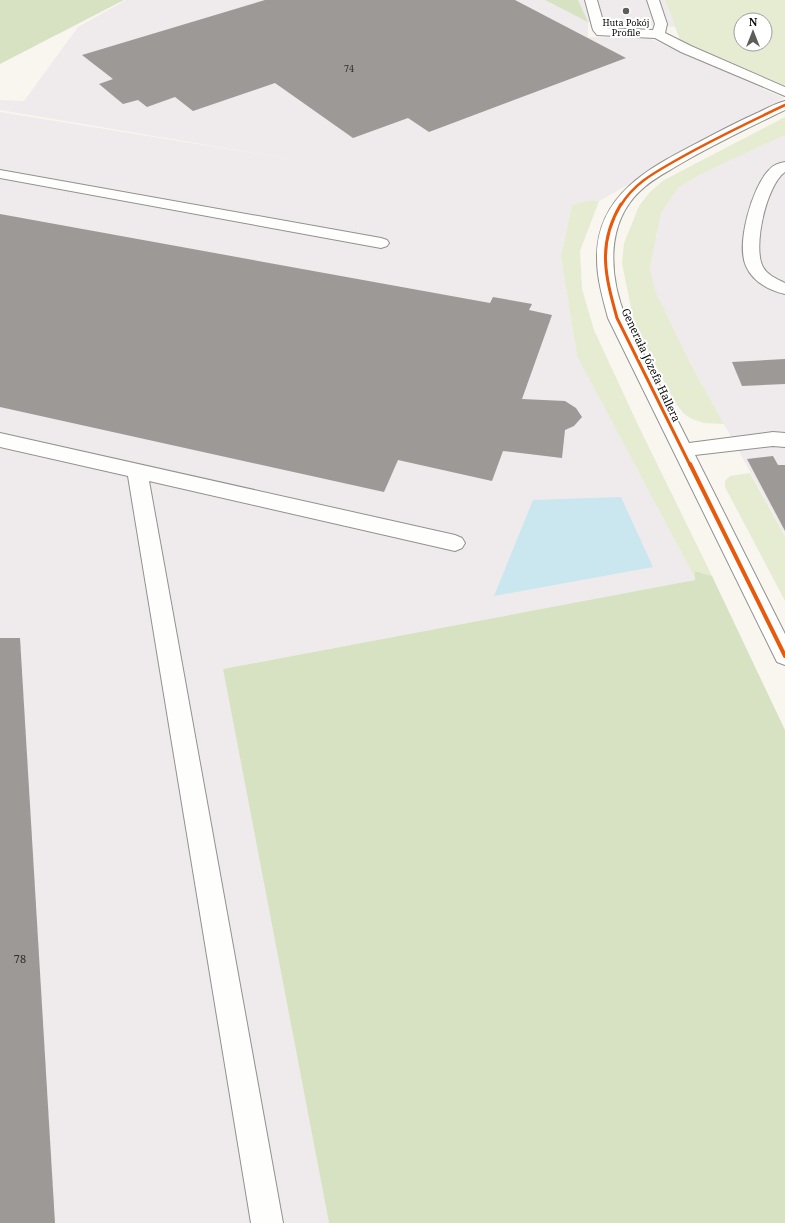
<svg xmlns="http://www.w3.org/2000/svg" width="785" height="1223" font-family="'Noto Serif',serif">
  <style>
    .industrial { fill: #efeaec }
    .green { fill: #e5ecd2; fill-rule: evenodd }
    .forest { fill: #d6e2c1 }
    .water { fill: #cae7ef }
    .building { fill: #9c9996 }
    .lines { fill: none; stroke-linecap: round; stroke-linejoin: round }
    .minor-casing { stroke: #92918e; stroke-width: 2 }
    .minor { fill: #fefefd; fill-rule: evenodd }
    .cycleway-far2-casing { stroke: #fff; stroke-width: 4 }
    .cycleway-far1-casing { stroke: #fff; stroke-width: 5 }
    .cycleway-casing { stroke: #fff; stroke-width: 6 }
    .cycleway-far2 { stroke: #e8590c; stroke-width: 2.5 }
    .cycleway-far1 { stroke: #e8590c; stroke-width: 3 }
    .cycleway { stroke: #e8590c; stroke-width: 4 }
    .poi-dot { fill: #5e5d5b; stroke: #fff; stroke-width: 1.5 }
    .labels { text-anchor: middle; stroke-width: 4; stroke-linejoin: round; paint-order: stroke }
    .far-poi-label { font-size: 9px; fill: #0b0b0b; stroke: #fff }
    .number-label { font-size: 9px; fill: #2f2e2e }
    .street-label { font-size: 11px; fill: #0b0b0b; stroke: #fff }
    .near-number-label { font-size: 11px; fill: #2f2e2e }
  </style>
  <rect width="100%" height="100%" fill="#f9f6f0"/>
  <g class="industrial">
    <polygon points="126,0 545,0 587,21 578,0 665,0 675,27 588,22 588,37 649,38 784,98 599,201 578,203 572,205 561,256 577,356 696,580 223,669 329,1223 0,1223 0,112 308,162 0,110 0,100 24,101 78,27"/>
    <polygon points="785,135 785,535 686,355 654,291 650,269 661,213 678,188 701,174"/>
  </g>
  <g class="green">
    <path d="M665,0H785V86L680,40ZM741,20H765V44H741Z"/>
    <polygon points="785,117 785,135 701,174 678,188 661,213 654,248 650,269 655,291 688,359 724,424 704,423 692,419 684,414 674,401 635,325 632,313 622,263 624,243 639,206 650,192 664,180"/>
    <polygon points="590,201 599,201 580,251 582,289 594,330 638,425 712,576 695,571 696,580 577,356 561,256 572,205 578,203"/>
    <polygon points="750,473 785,536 785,601 725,487 725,481 730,476"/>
  </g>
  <g class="forest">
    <polygon points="0,0 124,0 0,64"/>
    <polygon points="545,0 578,0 588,22"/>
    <polygon points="695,571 712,576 785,730 785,1223 329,1223 223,669 695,580"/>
  </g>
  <polygon class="water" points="621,497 653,567 494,596 533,500"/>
  <g class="building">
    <polygon points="265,0 515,0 626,58 429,132 408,118 353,138 275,83 193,111 175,97 147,107 138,100 123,104 99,84 113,79 82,55"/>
    <polygon points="0,214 490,303 493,297 532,304 529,310 552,315 522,399 565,401 576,408 582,417 574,426 565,430 562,458 503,451 492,481 398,460 384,492 0,407"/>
    <polygon points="785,359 785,384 742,386 732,362"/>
    <polygon points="773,456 778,465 785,465 785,531 747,459"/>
    <polygon points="0,638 20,638 55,1223 0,1223"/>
  </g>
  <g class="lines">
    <g class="minor-casing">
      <g id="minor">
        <polygon points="585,0 597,0 605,28 653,30 655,24 647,0 659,0 667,24 665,33 691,46 785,87 785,96 681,52 655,38 597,35 593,30"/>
        <path d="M785,101V110C748,128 710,146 675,167C663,174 650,181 640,191C605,224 609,277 626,318C633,335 642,351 650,367C663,392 676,417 689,443L773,432L785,433V447L773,446L695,455L785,634V665L777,662L774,656L608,318C603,299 597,279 597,259C596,193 653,166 703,140C720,131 737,122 755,114C764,110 774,104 785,101Z"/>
        <path d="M785,162V172C767,184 752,247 763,267C767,275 777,279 785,283V294C769,290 753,282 746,266C736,244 752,187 769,170C773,165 779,163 785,162Z"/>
        <polygon points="0,170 381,238 387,240 389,243 387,246 381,248 0,178"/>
        <polygon points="0,433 455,535 462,538 465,543 462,548 455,551 149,481 283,1223 251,1223 128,476 0,447"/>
      </g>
    </g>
    <use href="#minor" class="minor"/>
    <g class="cycleway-far2-casing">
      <path id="cycleway-far2" d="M621,205C634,184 652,174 673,162C709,141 747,123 785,105"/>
    </g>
    <g class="cycleway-far1-casing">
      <path id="cycleway-far1" d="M621,204C597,244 605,275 617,318L690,465"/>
    </g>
    <g class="cycleway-casing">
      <polyline id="cycleway" points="690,464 785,656"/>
    </g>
    <use href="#cycleway-far2" class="cycleway-far2"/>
    <use href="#cycleway-far1" class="cycleway-far1"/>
    <use href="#cycleway" class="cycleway"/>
  </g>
  <circle class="poi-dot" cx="626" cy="11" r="4"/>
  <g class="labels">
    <g class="far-poi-label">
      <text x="626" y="26">Huta Pokój<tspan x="626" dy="10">Profile</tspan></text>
    </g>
    <g class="number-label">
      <text x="349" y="72">74</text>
    </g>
    <g class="street-label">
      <text transform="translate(651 365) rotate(65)" y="4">Generała Józefa Hallera</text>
    </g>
    <g class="near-number-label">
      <text x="20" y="963">78</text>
    </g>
  </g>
  <g transform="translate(753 32)"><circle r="19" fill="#ffffff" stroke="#9d9d9d"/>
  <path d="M0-3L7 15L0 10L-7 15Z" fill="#5e5d5b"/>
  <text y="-6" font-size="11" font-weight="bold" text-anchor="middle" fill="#0b0b0b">N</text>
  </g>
</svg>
